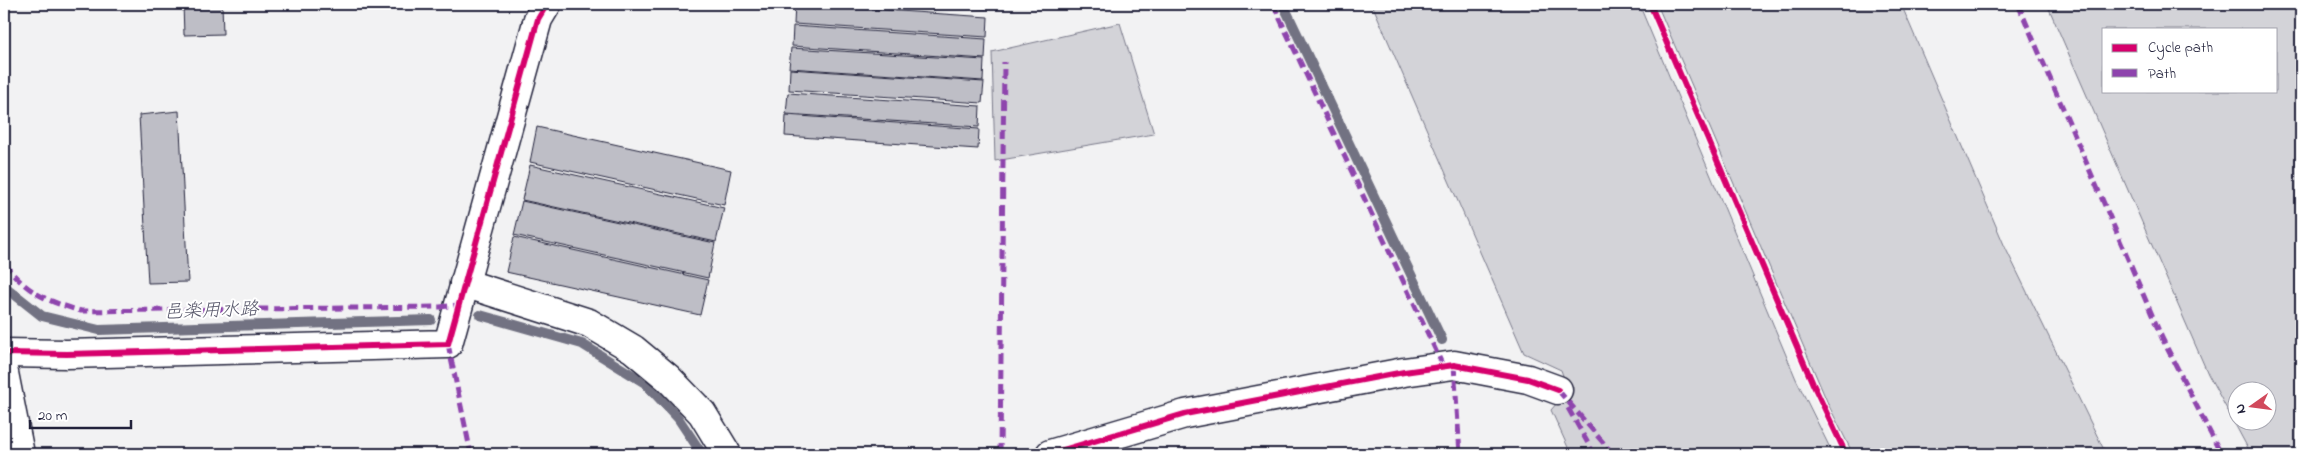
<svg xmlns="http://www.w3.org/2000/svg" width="2305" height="458" font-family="'Indie Flower','Klee One',sans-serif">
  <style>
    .green { fill: #d3d3d8; stroke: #7a7a8a; fill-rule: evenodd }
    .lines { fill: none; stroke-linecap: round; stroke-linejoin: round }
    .stream { stroke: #727282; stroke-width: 10 }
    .building { fill: #bebec6; stroke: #22223b }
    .street-casing { stroke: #22223b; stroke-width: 31 }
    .street { stroke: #fff; stroke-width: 28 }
    .quiet { stroke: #8e44ad; stroke-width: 5; stroke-dasharray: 10 5; stroke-linecap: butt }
    .cycleway-casing { stroke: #fff; stroke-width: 9 }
    .cycleway { stroke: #d6006c; stroke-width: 6 }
    .labels { text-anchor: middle; stroke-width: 4; stroke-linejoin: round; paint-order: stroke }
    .water-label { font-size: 19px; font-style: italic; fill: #58586b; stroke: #fff }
  </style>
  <rect width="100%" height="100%" fill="#f2f2f3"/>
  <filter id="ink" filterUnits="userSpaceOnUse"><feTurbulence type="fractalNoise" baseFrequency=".02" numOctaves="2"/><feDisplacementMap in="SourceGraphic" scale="10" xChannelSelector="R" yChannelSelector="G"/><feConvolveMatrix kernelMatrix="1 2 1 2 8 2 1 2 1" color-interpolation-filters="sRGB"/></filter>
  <g filter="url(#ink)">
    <g class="green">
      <polygon points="1372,4 1639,4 1796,379 1833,454 1571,454 1551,410 1568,390 1561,370 1524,353"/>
      <polygon points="1657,4 1901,4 2005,247 2106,454 1853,454 1829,406"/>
      <path d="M2047,4H2301V454H2251L2208,374ZM2104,29H2276V91H2104ZM2238,390H2268V420H2238Z"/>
      <polygon points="1120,23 1154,134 995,161 992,52"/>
    </g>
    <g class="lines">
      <g class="stream">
        <polyline points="1283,4 1442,340"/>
        <polyline points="4,286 42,316 99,330 431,320"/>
        <polyline points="480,315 582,344 645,383 678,418 702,454"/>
      </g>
    </g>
    <g class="building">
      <polygon points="183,4 222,4 223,34 184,35"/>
      <polygon points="795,4 988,17 987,37 794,24"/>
      <polygon points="878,4 987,4 986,9"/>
      <polygon points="793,26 986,39 985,59 792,46"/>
      <polygon points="791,48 984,60 983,81 789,68"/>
      <polygon points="790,69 984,82 982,103 789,90"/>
      <polygon points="788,93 980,106 979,127 786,114"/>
      <polygon points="179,111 188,282 148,283 139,115"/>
      <polygon points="786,115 979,129 978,149 785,136"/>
      <polygon points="537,127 731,170 724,205 530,162"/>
      <polygon points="530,165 724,208 716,242 522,200"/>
      <polygon points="522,201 715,243 708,278 514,235"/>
      <polygon points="514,237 708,280 700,315 506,272"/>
    </g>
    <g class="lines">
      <g class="street-casing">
        <g id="street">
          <polyline points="464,283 589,323 633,349 668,378 702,413 727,454"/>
          <polyline points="4,353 67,354 448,344 538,19 547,4"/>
          <polyline points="4,373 20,454"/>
          <polyline points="1050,454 1185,414 1404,372 1454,365 1528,379 1558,390"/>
        </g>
      </g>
      <use href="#street" class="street"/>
      <g class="quiet">
        <polyline points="1273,4 1444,368"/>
        <polyline points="2018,4 2162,338 2221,454"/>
        <path d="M4,263C26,292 46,301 81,311L440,307L458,305"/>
        <polyline points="448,344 471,454"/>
        <polyline points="1454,365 1460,454"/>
        <polyline points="1558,390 1613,454"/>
        <polyline points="1568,408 1594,454"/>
        <polyline points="1000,454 1004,62"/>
      </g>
      <g class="cycleway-casing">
        <g id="cycleway">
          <polyline points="1650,4 1813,384 1846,454"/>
          <polyline points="4,353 67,354 448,344 538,19 547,4"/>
          <polyline points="1050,454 1185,414 1404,372 1454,365 1528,379 1558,390"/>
        </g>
      </g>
      <use href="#cycleway" class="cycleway"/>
    </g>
  </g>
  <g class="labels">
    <g class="water-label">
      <text transform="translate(211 309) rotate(-2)" y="7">邑楽用水路</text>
    </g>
  </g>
  <rect width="2305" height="458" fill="none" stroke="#fff" stroke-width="20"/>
  <rect x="10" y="10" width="2285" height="438" fill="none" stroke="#22223b" stroke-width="2" filter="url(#ink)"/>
  <rect x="2102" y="28" width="175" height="65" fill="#ffffff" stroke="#a7a7b1"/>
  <rect x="2112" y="44" width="25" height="8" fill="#d6006c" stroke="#a7a7b1"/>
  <text x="2148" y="52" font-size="15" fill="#22223b">Cycle path</text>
  <rect x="2112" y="69" width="25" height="8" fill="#8e44ad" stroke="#a7a7b1"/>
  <text x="2148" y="78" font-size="15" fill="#22223b">Path</text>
  <g transform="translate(2252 406) rotate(256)"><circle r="24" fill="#ffffff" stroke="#a7a7b1"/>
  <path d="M0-4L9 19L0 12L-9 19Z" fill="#d1495b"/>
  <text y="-8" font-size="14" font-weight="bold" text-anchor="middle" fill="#22223b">N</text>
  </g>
  <path d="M30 420v8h101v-8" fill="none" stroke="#22223b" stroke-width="2.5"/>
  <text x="38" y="420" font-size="15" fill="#22223b" stroke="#ffffff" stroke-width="4" paint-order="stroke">20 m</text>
</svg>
